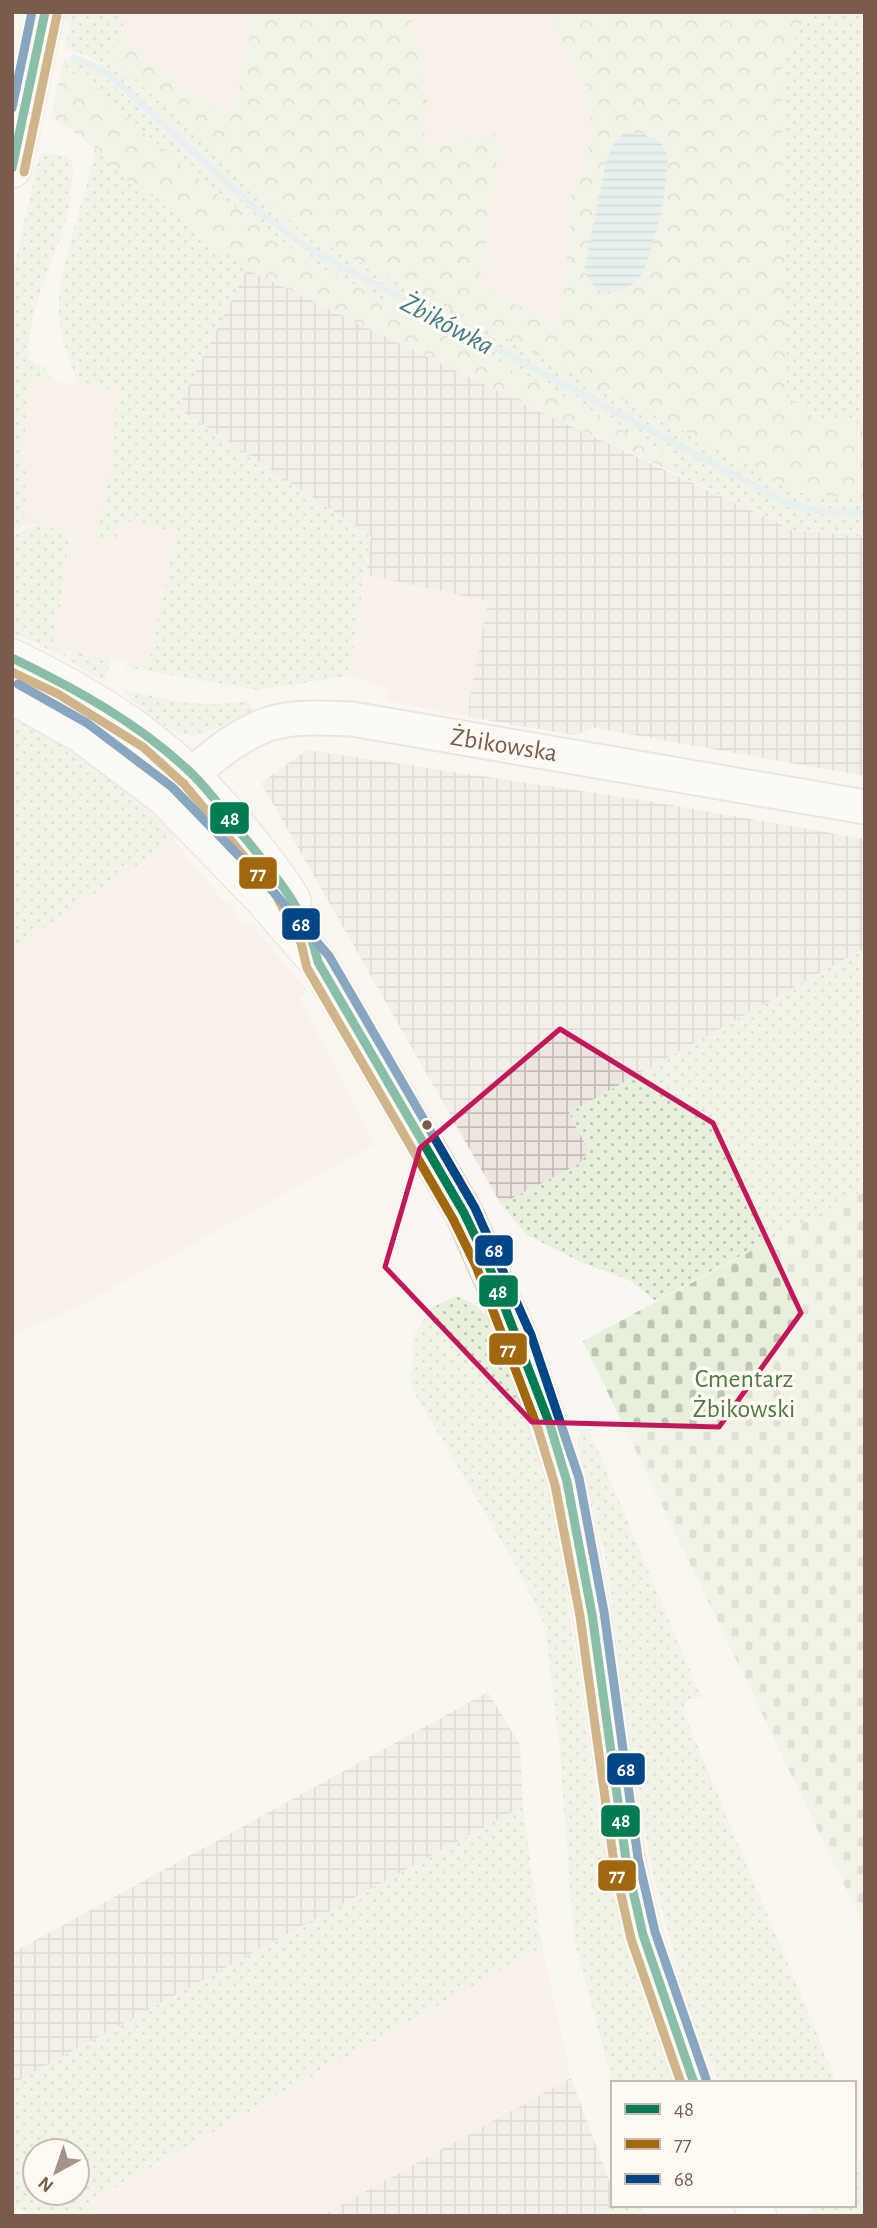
<svg xmlns="http://www.w3.org/2000/svg" width="877" height="2228" font-family="'Alegreya Sans',sans-serif">
  <style>
    .residential { fill: #f2e8de }
    .commercial { fill: #f6e8e1 }
    .industrial { fill: url(#industrial-grid) }
    .grass { fill: url(#grass-dots); fill-rule: evenodd }
    .forest { fill: url(#forest-crowns) }
    .cemetery { fill: url(#cemetery-stones) }
    .water { fill: url(#water-rules) }
    .lines { fill: none; stroke-linecap: round; stroke-linejoin: round }
    .stream { stroke: #d0e8ea; stroke-width: 7 }
    .tertiary-casing { stroke: #d7d1cb; stroke-width: 37 }
    .secondary-casing { stroke: #d9d2cb; stroke-width: 40 }
    .tertiary { stroke: #fefefd; stroke-width: 33 }
    .secondary { stroke: #fefefd; stroke-width: 37 }
    .bus-1-casing { stroke: #fffaf3; stroke-width: 14 }
    .bus-2-casing { stroke: #fffaf3; stroke-width: 14 }
    .bus-3-casing { stroke: #fffaf3; stroke-width: 14 }
    .bus-1 { stroke: #017b52; stroke-width: 9 }
    .bus-2 { stroke: #a0670e; stroke-width: 9 }
    .bus-3 { stroke: #004586; stroke-width: 9 }
    .marked { fill: none; stroke: #c2185b; stroke-width: 5; stroke-linejoin: round }
    .bus-dot { fill: #7a5c4d; stroke: #fffaf3; stroke-width: 2.5 }
    .labels { text-anchor: middle; stroke-width: 7; stroke-linejoin: round; paint-order: stroke }
    .street-label { font-size: 26px; fill: #7a5c4d; stroke: #fffaf3 }
    .park-label { font-size: 26px; fill: #537a41; stroke: #fffaf3 }
    .water-label { font-size: 28px; font-style: italic; fill: #437c86; stroke: #fffaf3 }
    .line-badge { stroke: #fffaf3; stroke-width: 2.5 }
    .badge-label { font-size: 19px; text-anchor: middle; font-weight: bold; fill: #fff }
  </style>
  <defs>
    <pattern id="industrial-grid" width="8" height="8" patternUnits="userSpaceOnUse" patternTransform="scale(1.75)"><rect width="8" height="8" fill="#ede5e0"/><path d="M0 4h8M4 0v8" fill="none" stroke="#c5bdb8"/></pattern>
    <pattern id="grass-dots" width="8" height="8" patternUnits="userSpaceOnUse" patternTransform="scale(1.75)"><rect width="8" height="8" fill="#e7f0db"/><path d="M2 2h.1M6 6h.1" fill="none" stroke="#c0c6b4" stroke-width="1.8" stroke-linecap="round"/></pattern>
    <pattern id="forest-crowns" width="20" height="18" patternUnits="userSpaceOnUse" patternTransform="scale(1.75)"><rect width="20" height="18" fill="#e7f0db"/><path d="M2 6a3 3 0 1 1 6 0M12 15a3 3 0 1 1 6 0" fill="none" stroke="#c0c6b4"/></pattern>
    <pattern id="cemetery-stones" width="16" height="16" patternUnits="userSpaceOnUse" patternTransform="scale(1.75)"><rect width="16" height="16" fill="#e7f0db"/><path d="M2 7V4a2 2 0 0 1 4 0v3zM10 15v-3a2 2 0 0 1 4 0v3z" fill="#c0c6b4"/></pattern>
    <pattern id="water-rules" width="6" height="5" patternUnits="userSpaceOnUse" patternTransform="scale(1.75)"><rect width="6" height="5" fill="#d0e8ea"/><path d="M0 2.5h6" fill="none" stroke="#aebfc0"/></pattern>
  </defs>
  <rect width="100%" height="100%" fill="#f9f5f0"/>
  <g class="residential">
    <polygon points="128,12 255,12 232,118 129,48 122,29"/>
    <polygon points="410,12 554,12 561,47 584,80 593,136 572,192 561,328 479,286 501,134 422,147 428,97"/>
    <polygon points="27,460 110,469 96,539 36,524 24,525"/>
    <polygon points="37,1220 83,1304 12,1335 12,1233"/>
  </g>
  <g class="commercial">
    <polygon points="31,379 119,389 110,469 22,459"/>
    <polygon points="119,519 177,531 148,665 55,648 71,534 116,541"/>
    <polygon points="366,575 488,601 469,701 469,717 389,701 387,692 376,684 349,676"/>
    <polygon points="174,840 223,901 231,903 241,925 252,925 309,992 299,998 375,1144 83,1304 38,1220 12,1233 12,950"/>
    <polygon points="542,1947 571,2078 321,2216 105,2216 86,2205"/>
  </g>
  <g class="industrial">
    <polygon points="247,269 541,412 793,530 865,537 865,776 594,728 574,735 469,717 469,701 488,601 366,575 371,536 177,408"/>
    <polygon points="307,750 642,800 865,839 865,948 569,1113 589,1151 579,1164 501,1204 261,783"/>
    <polygon points="488,1692 520,1745 523,1806 12,2084 12,1953"/>
    <polygon points="571,2078 613,2191 615,2205 596,2216 321,2216"/>
  </g>
  <g class="grass">
    <polygon points="62,12 128,12 122,29 124,35 107,54 131,74 700,438 804,494 865,498 865,510 809,507 783,499 308,246 281,227 91,57 65,48 70,23 60,21"/>
    <polygon points="807,12 865,12 865,424 819,421 787,398 781,67"/>
    <polygon points="64,58 94,68 277,231 306,252 794,509 865,515 865,537 793,530 666,469 676,459 456,338 308,261 205,185 63,64"/>
    <path d="M95,148L135,188L156,197L183,222L247,269L178,408L371,536L349,676L258,690L124,667L130,662L148,665L176,532L120,519L116,541L96,539L110,469L118,390L78,383C73,367 64,349 61,332C50,275 86,205 95,148Z"/>
    <path d="M45,153L68,157L73,162C72,180 72,200 67,217C54,263 27,309 28,359L44,367L56,382L31,379L22,459L27,460L24,525L12,534V277L39,156Z"/>
    <polygon points="36,524 70,533 55,648 67,650 66,658 12,632 12,537"/>
    <polygon points="72,651 111,659 104,682 69,660"/>
    <path d="M120,689C166,699 199,709 247,701L253,710C238,717 208,735 192,736C174,737 132,703 120,689Z"/>
    <polygon points="12,707 175,819 174,840 12,950"/>
    <polygon points="865,948 865,1190 655,1301 631,1281 583,1263 527,1235 501,1204 579,1164 589,1151 569,1113"/>
    <path d="M456,1296C476,1303 487,1313 498,1331L555,1514L603,1845L678,2083H613V2086L574,1940L559,1743L545,1625L520,1573L411,1387L413,1336L431,1308Z"/>
    <polygon points="581,1430 590,1432 702,1698 689,1699 685,1703 684,1713 832,2070 834,2083 720,2083 692,2021 651,1868 625,1705 607,1564 577,1441"/>
    <path d="M523,1806L542,1947L86,2204L105,2216H31L12,2205V2084ZM77,2151V2193H35V2151Z"/>
    <polygon points="865,2158 865,2216 803,2216 818,2205 854,2205 854,2163"/>
    <polygon points="615,2205 636,2205 649,2216 596,2216"/>
  </g>
  <g class="forest">
    <polygon points="255,12 410,12 428,97 423,147 501,133 479,286 561,328 572,192 593,136 584,80 561,47 554,12 807,12 781,67 787,397 819,421 865,424 865,498 804,494 304,233 107,54 124,35 129,48 232,118"/>
    <polygon points="63,64 205,185 308,261 456,338 677,460 666,469 541,412 247,269 183,222 156,197 135,188 95,148 51,116"/>
  </g>
  <polygon class="cemetery" points="865,1190 865,1928 583,1341"/>
  <path class="water" d="M624,133C639,133 660,136 666,151C673,168 652,261 640,277C633,286 624,290 612,292C598,294 590,282 584,271L606,162L614,143Z"/>
  <g class="lines">
    <polyline class="stream" points="74,58 102,70 118,83 257,210 307,248 791,505 820,511 865,513"/>
    <g class="tertiary-casing">
      <path id="tertiary" d="M170,793C201,768 235,732 276,722C300,716 328,718 352,719L865,807"/>
    </g>
    <g class="secondary-casing">
      <g id="secondary">
        <polyline points="12,169 45,12"/>
        <path d="M12,658C112,706 183,755 251,844C266,863 281,880 292,901"/>
        <polyline points="12,695 80,733 165,797 262,897 318,962 464,1213 519,1339 567,1482 592,1614 626,1860 643,1935 694,2083"/>
        <polyline points="753,2205 758,2216"/>
      </g>
    </g>
    <use href="#tertiary" class="tertiary"/>
    <use href="#secondary" class="secondary"/>
    <g class="bus-1-casing">
      <g id="bus-1">
        <polyline points="12,168 45,12"/>
        <path d="M12,658C76,689 140,724 191,773C213,794 230,820 249,843C279,880 308,915 318,962L464,1213L487,1261L550,1425L567,1482L592,1614L626,1860L643,1935L694,2083"/>
      </g>
    </g>
    <g class="bus-2-casing">
      <g id="bus-2">
        <polyline points="24,172 57,15"/>
        <polyline points="12,672 58,694 143,747 184,784 276,895 301,943 307,968 453,1219 476,1266 538,1429 555,1485 580,1616 614,1863 631,1939 681,2083"/>
      </g>
    </g>
    <g class="bus-3-casing">
      <g id="bus-3">
        <polyline points="12,108 32,12"/>
        <polyline points="18,684 87,723 172,787 271,889 329,956 475,1208 531,1335 579,1478 604,1612 638,1858 655,1932 706,2079"/>
      </g>
    </g>
    <use href="#bus-1" class="bus-1"/>
    <use href="#bus-2" class="bus-2"/>
    <use href="#bus-3" class="bus-3"/>
  </g>
  <path d="M0 0H877V2228H0ZM560,1029L713,1123L801,1313L719,1427L532,1422L385,1267L420,1148Z" fill="#f9f5f0" fill-opacity=".55" fill-rule="evenodd"/>
  <path class="marked" d="M560,1029L713,1123L801,1313L719,1427L532,1422L385,1267L420,1148Z"/>
  <circle class="bus-dot" cx="427" cy="1125" r="6"/>
  <g class="labels">
    <g class="street-label">
      <text transform="translate(504 744) rotate(9)" y="9">Żbikowska</text>
    </g>
    <g class="park-label">
      <text x="744" y="1387">Cmentarz<tspan x="744" dy="30">Żbikowski</tspan></text>
    </g>
    <g class="water-label">
      <text transform="translate(448 323) rotate(28)" y="10">Żbikówka</text>
    </g>
  </g>
  <g class="line-badge">
    <rect x="209" y="801" width="41" height="34" rx="7" fill="#017b52"/>
    <rect x="238" y="856" width="40" height="34" rx="7" fill="#a0670e"/>
    <rect x="281" y="907" width="40" height="34" rx="7" fill="#004586"/>
    <rect x="474" y="1234" width="40" height="33" rx="7" fill="#004586"/>
    <rect x="478" y="1274" width="41" height="34" rx="7" fill="#017b52"/>
    <rect x="488" y="1332" width="40" height="34" rx="7" fill="#a0670e"/>
    <rect x="606" y="1752" width="40" height="34" rx="7" fill="#004586"/>
    <rect x="600" y="1804" width="41" height="34" rx="7" fill="#017b52"/>
    <rect x="597" y="1859" width="40" height="33" rx="7" fill="#a0670e"/>
  </g>
  <g class="badge-label">
    <text x="230" y="825">48</text>
    <text x="258" y="880">77</text>
    <text x="301" y="931">68</text>
    <text x="494" y="1257">68</text>
    <text x="498" y="1298">48</text>
    <text x="508" y="1356">77</text>
    <text x="626" y="1776">68</text>
    <text x="621" y="1827">48</text>
    <text x="617" y="1882">77</text>
  </g>
  <rect width="877" height="2228" fill="none" stroke="#7a5c4d" stroke-width="28"/>
  <rect x="611" y="2081" width="245" height="126" fill="#fffaf3" stroke="#cabbb1" stroke-width="2"/>
  <rect x="625" y="2104" width="35" height="10" fill="#017b52" stroke="#cabbb1" stroke-width="2"/>
  <text x="674" y="2116" font-size="21" fill="#7a5c4d">48</text>
  <rect x="625" y="2139" width="35" height="10" fill="#a0670e" stroke="#cabbb1" stroke-width="2"/>
  <text x="674" y="2151" font-size="21" fill="#7a5c4d">77</text>
  <rect x="625" y="2174" width="35" height="10" fill="#004586" stroke="#cabbb1" stroke-width="2"/>
  <text x="674" y="2186" font-size="21" fill="#7a5c4d">68</text>
  <g transform="translate(56 2172) rotate(220)"><circle r="33" fill="#fffaf3" stroke="#cabbb1" stroke-width="2"/>
  <path d="M0-5L12 26L0 18L-12 26Z" fill="#a69286"/>
  <text y="-10" font-size="19" font-weight="bold" text-anchor="middle" fill="#7a5c4d">N</text>
  </g>
</svg>
